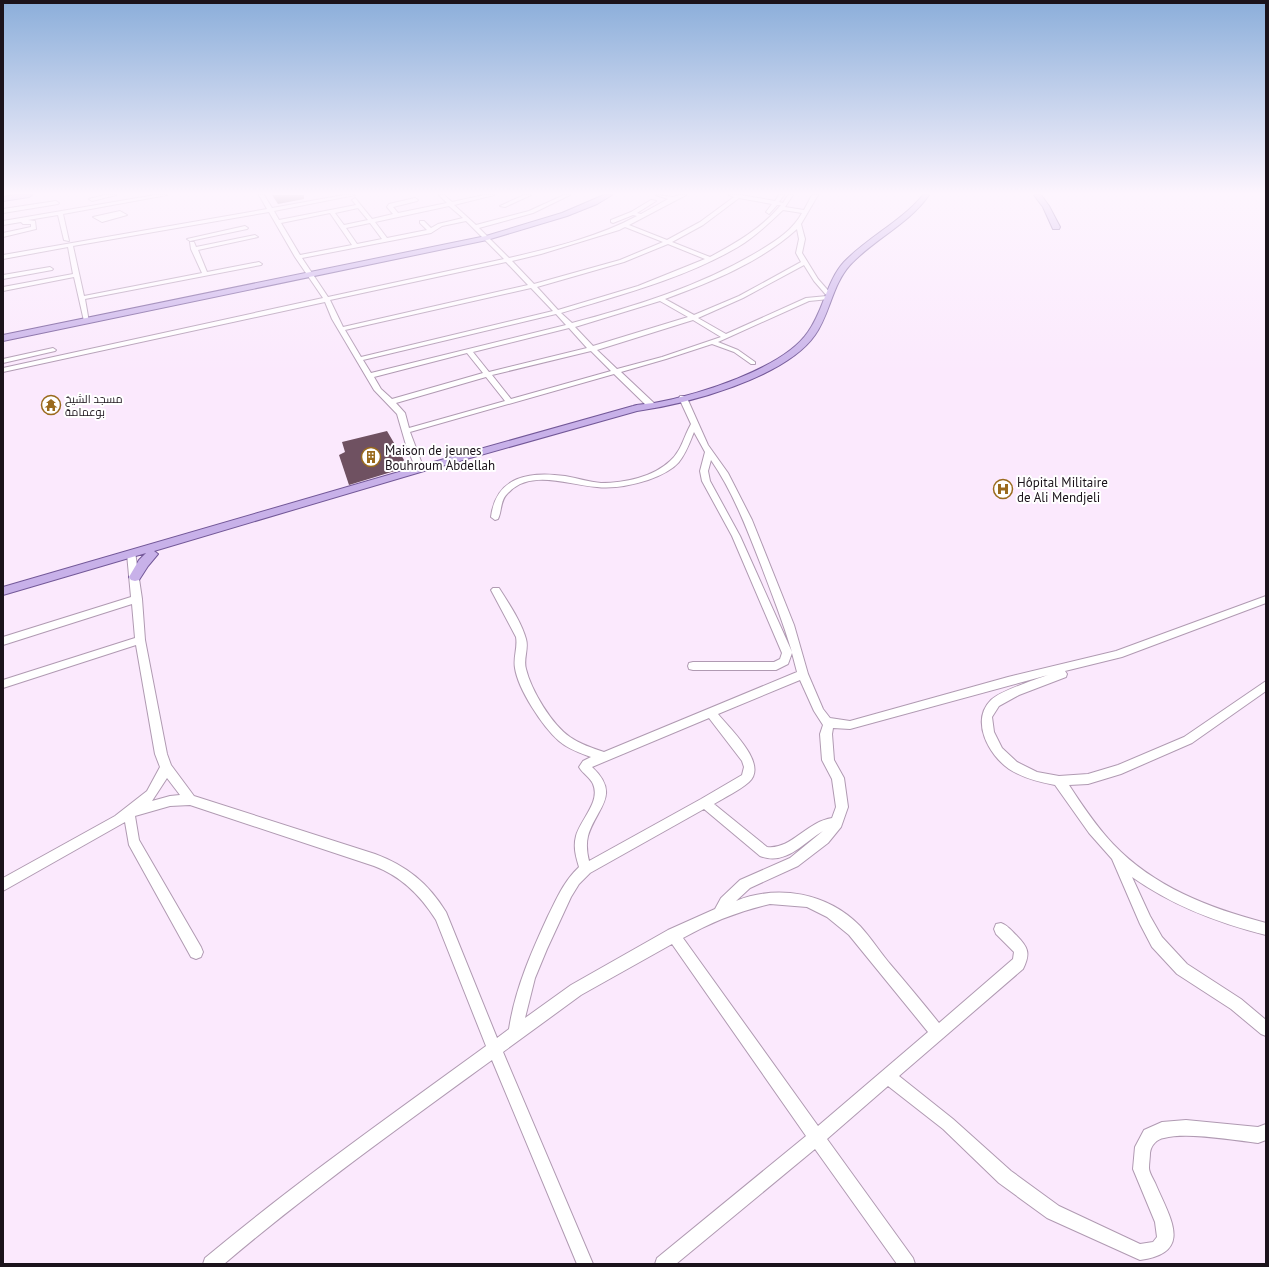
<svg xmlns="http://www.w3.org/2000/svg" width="1269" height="1267" font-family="'PT Sans',Cairo,sans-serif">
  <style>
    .building { fill: #6f5161 }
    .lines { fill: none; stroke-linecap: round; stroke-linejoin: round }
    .minor-casing { stroke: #b09ab2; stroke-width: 2 }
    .major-casing { stroke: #735898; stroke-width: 2 }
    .minor { fill: #fff; fill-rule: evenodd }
    .major { fill: #c8b1e9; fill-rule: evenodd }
    .labels { text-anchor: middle; stroke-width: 4; stroke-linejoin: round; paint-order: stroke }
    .far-poi-label { font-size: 11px; fill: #1b131b; stroke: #fff; text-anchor: start }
    .poi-label { font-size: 13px; fill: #1b131b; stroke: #fff; text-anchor: start }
  </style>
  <rect width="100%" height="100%" fill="#fbe9fd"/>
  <g class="building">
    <polygon points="272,195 304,195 304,199 278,204"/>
    <polygon points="387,431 404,460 398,470 349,485 339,455 345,452 342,442"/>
  </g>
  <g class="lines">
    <g class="minor-casing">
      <g id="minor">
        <polygon points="105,195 116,195 92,201 89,199"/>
        <polygon points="155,195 167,195 63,214 69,241 64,240 58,215 28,220 35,221 36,229 3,237 3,233 31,227 31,224 23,224 21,222 3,225 3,221"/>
        <path d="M259,195H264L272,208L344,195H355L274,211L279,220L356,205L352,200L355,198L372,219L393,214L387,207L389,204L415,198L418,200L417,201L393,207L398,213L447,203L439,195H444L452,202L484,195H494L454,205L476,225L529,211L564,195H570L533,213L479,228L509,258C552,248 598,237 637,216L633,215L613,223L611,222V220L631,212L651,200L656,201L637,213L641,214L668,199L656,195L673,197L679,195H686L629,225L667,240L700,222L734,197L729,195H740L775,201L779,195H784L779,202L783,203L788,195H793L785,207L804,210L812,195H818L801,224L805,239L802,253L818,279L832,295L829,297V299L809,301L718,342L738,350L755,362V364H751L734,352L712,344L666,359L621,372L655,404V408H649L614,374L410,432L424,469L420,471L416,469L406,445L397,414L374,390L332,319L325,302L3,372V368L323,298L295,257L269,212L73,246L84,296L202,273L191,249L190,242H194L196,247L255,235L258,237L198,250L207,272L259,262L262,264L261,265L85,299L89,322L84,321L74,277L3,291V287L73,274L68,247L3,259V255L267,209ZM739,198L772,204L766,212L769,214L777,205H781C762,228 736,243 710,257L672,242L703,225ZM449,206L463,218L438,224L431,228L424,221H420V223L427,230L387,238L375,222ZM358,208L368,220L344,225L335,213ZM783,210L802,213C793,230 776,241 759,251C701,286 636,306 572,323L561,313C620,295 685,278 738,247C755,237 769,223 783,210ZM330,213L352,245L300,255L281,223ZM466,221L504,259L328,297L302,258L431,233L442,226ZM370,223L382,239L357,244L346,228ZM625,227L663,242L620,260L534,284L512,261L541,254L619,230ZM797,229L799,239L796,253L801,262L739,296L694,315L665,299C711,282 761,262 797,229ZM668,244L705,259L638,286L558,310L537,287L624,262ZM506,262L528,285L343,327L330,300ZM804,265L814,281L827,296L806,298L726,334L698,318L743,298ZM531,288L553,311L361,357L345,330ZM660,301L688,317L593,346L575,327ZM556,314L566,325L371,373L363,360ZM693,320L721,337L662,357L617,369L597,350ZM569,328L587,348L489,372L473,352ZM591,351L611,371L511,399L492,375ZM467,353L483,373L392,399L381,389L374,377ZM486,377L505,401L409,428L405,413L396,403Z"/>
        <polygon points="524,195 531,195 505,207 500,206"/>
        <polygon points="56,201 59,203 58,204 3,213 3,209"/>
        <polygon points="120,211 127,215 102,222 93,217"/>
        <polygon points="245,226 248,228 247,229 190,241 187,239"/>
        <polygon points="50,267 53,269 52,270 3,279 3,275"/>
        <polygon points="53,348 56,350 55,351 3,363 3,359"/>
        <path d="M680,396H683L687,398L708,445L728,473L752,520L794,625L808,674L823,709L830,718L850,721L1008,677L1116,651L1266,596V603L1122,657L1065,671L1067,674L1066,677L1019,695L999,706L992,717L994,732L1002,748L1017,762L1037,772L1059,776L1088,774L1118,765L1184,737L1266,681V691L1192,743L1121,774L1088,784L1069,785C1082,805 1096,826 1113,844C1154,887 1209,908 1266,923V935C1218,923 1173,906 1132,877L1150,916L1162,937L1187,964L1241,999L1266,1020V1036L1261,1034L1231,1009L1177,974L1152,947L1140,924L1112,859L1089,833L1055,785C1039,782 1023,778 1009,769C989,755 970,721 991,700C1000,691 1034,680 1048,675L850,729L833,728L832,734L834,760L844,778L848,807L841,827L828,843L798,866L750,888L736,901C778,884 828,893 860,926C871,938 880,952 890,964C907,984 923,1003 939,1023L1013,959L1014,952L996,934L994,929L996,924L1001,923C1007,925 1011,930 1016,935C1028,947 1031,953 1023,969L899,1076L953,1119L1011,1171L1059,1206L1140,1244L1153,1242L1157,1237L1155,1222L1133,1169L1135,1147L1144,1130L1162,1122L1186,1120L1258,1127L1266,1124V1140L1258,1143C1233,1140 1187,1132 1164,1138C1157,1139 1151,1145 1150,1153C1150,1157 1149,1163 1149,1168C1149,1173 1154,1180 1156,1185C1170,1218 1194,1253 1140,1260L1047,1218L999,1183L943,1129L888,1086L827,1139L913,1258L915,1264H897L815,1149L676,1264H655L657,1258L806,1136L672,944L581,995L503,1052L593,1264H577L492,1060C401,1126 310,1191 224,1264H203L205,1258C295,1183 391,1115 486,1046L436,920C421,896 401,876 374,866L190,805L170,806L135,816L139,840L201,947L203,952L201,957L196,959L191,957L129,845L125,822L3,891V878L115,816L147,791L160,767L155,754L136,645L3,688V680L135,638L132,604L3,645V637L131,597L127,554L129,552H135L142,599L145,640L167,754L171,765L194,796L375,854C407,866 428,883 446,912L497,1038L509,1029C515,989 531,953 548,916C557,898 564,881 579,867C576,857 573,847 576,836C580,820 601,802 593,784C590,777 583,774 579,767L583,761L591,757C580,753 568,749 559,741C542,726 518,689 515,668C513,657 518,648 516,637L491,590L493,588H499C509,604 521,621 526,639C529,649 523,659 526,669C531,690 552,725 570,737C580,744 592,748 604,752L797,672L792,653L788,664L776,670H693L689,669L688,666L689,663L693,662H774L780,659L782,653L732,536L702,481L700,471L705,452L694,432C690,442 686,453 679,462C671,471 659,476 648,480C632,485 614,489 597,487C568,485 530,468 507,494C500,501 502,511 498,519L495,520L491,517C496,476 530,471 565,476C577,478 589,482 601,483C625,483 653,477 670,461C681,452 684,436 691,424L679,398ZM711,460C733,492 747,529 761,565C772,594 783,622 792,652L740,536L710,481L708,471ZM800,680L814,711L823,725L820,734L822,760L832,779L836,807L832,818C806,822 791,850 767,847L714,804C725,797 739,791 749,782C769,764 729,728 718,714ZM709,718L742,761L744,767L742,775L701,799L589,861C587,853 586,844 588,836C596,808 622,795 592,767ZM167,778L180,795L170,796L152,801ZM704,809L760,856C786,866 803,843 823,831L790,858L740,880L721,898L715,909L668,930L571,985L525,1018L535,978L547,949L571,897L579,884L590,873ZM770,904L807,907L827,917L849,935L928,1032L818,1126L683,938C711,922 739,911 770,904Z"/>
      </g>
    </g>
    <g class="major-casing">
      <g id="major">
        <polygon points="15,195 32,195 29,197 3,201 3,197"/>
        <polygon points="604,195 612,195 597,204 567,216 487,240 3,341 3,335 486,236 562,213"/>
        <path d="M923,195H929C910,223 873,240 850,265C832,285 830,314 815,335C785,378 687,404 637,411L424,471L154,551L158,554L148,566L139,580L135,581L131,580L129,577L139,560L146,553L3,595V587L416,467L633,406C639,404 647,404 654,403C697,395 783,369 808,332C824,310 826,282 844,262C867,238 903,220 923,195Z"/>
        <polygon points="1034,195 1041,195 1049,206 1060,227 1059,229 1053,229 1043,207"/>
      </g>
    </g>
    <use href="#minor" class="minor"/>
    <use href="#major" class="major"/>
  </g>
  <linearGradient id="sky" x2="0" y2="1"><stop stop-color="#8baeda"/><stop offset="0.52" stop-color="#fdf5fe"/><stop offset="1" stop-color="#fdf5fe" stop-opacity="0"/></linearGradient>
  <rect width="1269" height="372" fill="url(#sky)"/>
  <defs>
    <g id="temple-ring" transform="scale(1)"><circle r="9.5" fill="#fff" stroke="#9a6a1d" stroke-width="1.5"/><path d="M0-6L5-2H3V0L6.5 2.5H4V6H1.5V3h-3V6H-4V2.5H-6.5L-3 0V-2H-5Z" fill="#9a6a1d"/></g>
    <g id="building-ring" transform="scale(1)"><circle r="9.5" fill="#fff" stroke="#9a6a1d" stroke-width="1.5"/><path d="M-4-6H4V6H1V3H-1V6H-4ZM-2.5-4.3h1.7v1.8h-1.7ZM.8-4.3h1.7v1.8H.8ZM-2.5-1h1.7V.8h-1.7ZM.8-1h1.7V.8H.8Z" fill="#9a6a1d"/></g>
    <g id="hospital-ring" transform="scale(1)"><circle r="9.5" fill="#fff" stroke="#9a6a1d" stroke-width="1.5"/><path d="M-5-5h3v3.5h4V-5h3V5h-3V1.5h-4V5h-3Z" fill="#9a6a1d"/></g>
  </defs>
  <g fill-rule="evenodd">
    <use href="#temple-ring" x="51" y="405"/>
    <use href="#building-ring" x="371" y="457"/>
    <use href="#hospital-ring" x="1003" y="489"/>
  </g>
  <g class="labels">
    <g class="far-poi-label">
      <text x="65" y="403">مسجد الشيخ<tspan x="65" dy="13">بوعمامة</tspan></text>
    </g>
    <g class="poi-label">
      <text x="385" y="455">Maison de jeunes<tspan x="385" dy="15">Bouhroum Abdellah</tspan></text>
      <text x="1017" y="487">Hôpital Militaire<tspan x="1017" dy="15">de Ali Mendjeli</tspan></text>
    </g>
  </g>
  <rect width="1269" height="1267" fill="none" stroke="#1b131b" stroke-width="8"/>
</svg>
